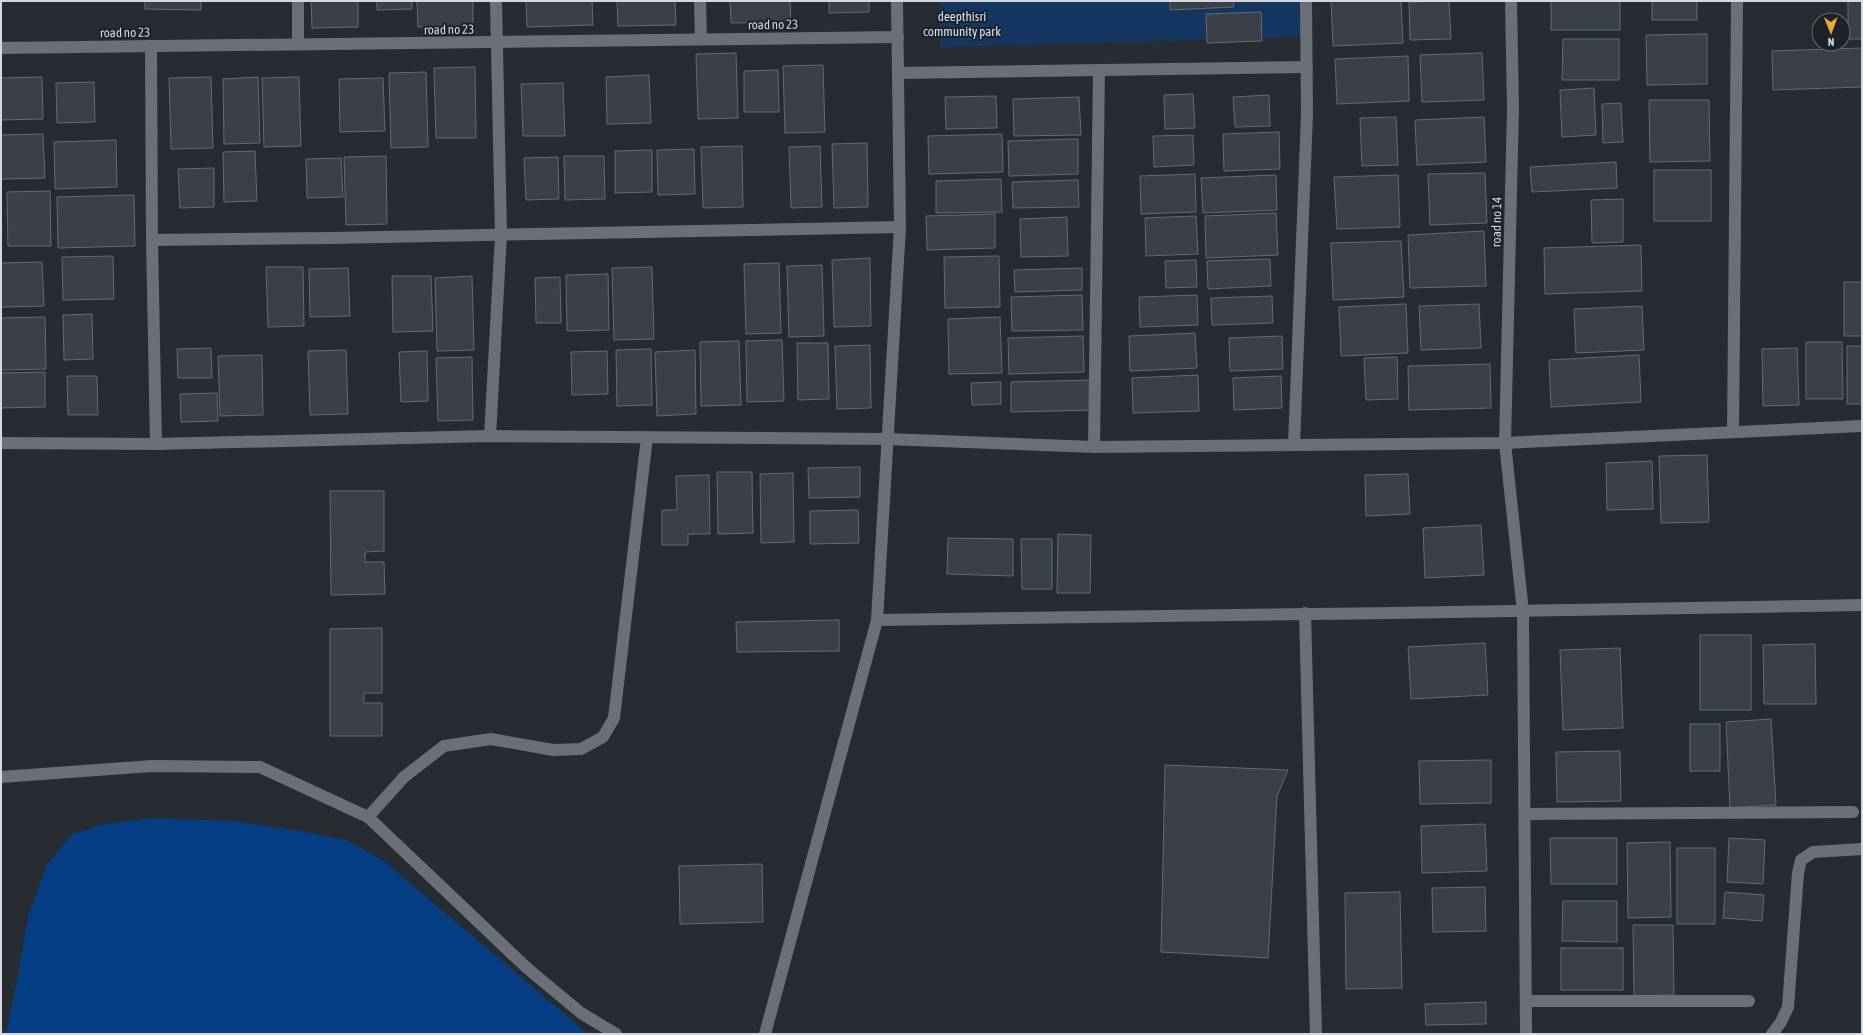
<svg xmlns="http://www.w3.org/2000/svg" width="1863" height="1035" font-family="'Asap Condensed',sans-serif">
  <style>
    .green { fill: #163662 }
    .water { fill: #063e83 }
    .building { fill: #3b4048; stroke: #646a72 }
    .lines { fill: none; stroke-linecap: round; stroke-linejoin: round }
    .street { stroke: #6a6f78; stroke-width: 12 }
    .labels { text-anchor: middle; stroke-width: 4; stroke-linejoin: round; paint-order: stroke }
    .park-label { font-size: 13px; fill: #d3e2f6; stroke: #1d2229 }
    .street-label { font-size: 13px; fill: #d4d7dc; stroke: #1d2229 }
  </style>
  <rect width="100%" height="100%" fill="#272c33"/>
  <polygon class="green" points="939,1 1301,1 1301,37 940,47"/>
  <polygon class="water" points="153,818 232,821 301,831 346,840 384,861 588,1034 6,1034 19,970 28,917 46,866 71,835 100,825"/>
  <g class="building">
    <polygon points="145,1 201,1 201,10 145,9"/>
    <polygon points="311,1 358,1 358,27 312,28"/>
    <polygon points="377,1 412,1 412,9 377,10"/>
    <polygon points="417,1 473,1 473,26 418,27"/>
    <polygon points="526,1 592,1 593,25 527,27"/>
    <polygon points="617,1 675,1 676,25 618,26"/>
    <polygon points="730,1 790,1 791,22 731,23"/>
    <polygon points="829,1 869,1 869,12 829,13"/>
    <polygon points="1170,1 1233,1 1234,7 1170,10"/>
    <polygon points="1331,1 1401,1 1403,43 1333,46"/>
    <polygon points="1449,1 1451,39 1410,40 1409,2"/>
    <rect x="1551" y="1" width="69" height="29"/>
    <rect x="1652" y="1" width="45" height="19"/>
    <rect x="1848" y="1" width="14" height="38"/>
    <polygon points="1261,12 1262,41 1207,43 1206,14"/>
    <polygon points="1707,34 1707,84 1647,85 1646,35"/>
    <polygon points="1563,39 1619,39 1619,80 1562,80"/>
    <polygon points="1862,48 1862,87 1773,90 1772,51"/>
    <polygon points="736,53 738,118 698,119 696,54"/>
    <polygon points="1482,53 1484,100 1422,102 1420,55"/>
    <polygon points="1408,56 1409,101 1337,104 1335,59"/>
    <polygon points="823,65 825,132 785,133 783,66"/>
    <polygon points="475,67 476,138 436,138 434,68"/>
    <polygon points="778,70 779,112 744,112 744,71"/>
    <polygon points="426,72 428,147 391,148 389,73"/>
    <polygon points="649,75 651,123 607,124 606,77"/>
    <polygon points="42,77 43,119 1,120 1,78"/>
    <polygon points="211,77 213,148 171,149 169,78"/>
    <polygon points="258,77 260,143 224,144 223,79"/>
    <polygon points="299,77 301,146 264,147 262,78"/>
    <polygon points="383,78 385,131 340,132 339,79"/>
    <polygon points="94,82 95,122 57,123 56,83"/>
    <polygon points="563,83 565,136 523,136 521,84"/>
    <polygon points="1594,88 1596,135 1562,137 1560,90"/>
    <polygon points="1193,94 1195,128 1165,129 1164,95"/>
    <polygon points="1269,95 1270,126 1235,127 1233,97"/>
    <polygon points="996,96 997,128 946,129 945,97"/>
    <polygon points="1079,97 1081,135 1014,136 1013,99"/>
    <polygon points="1649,100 1709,100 1710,161 1650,162"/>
    <polygon points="1621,103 1623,142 1603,143 1602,104"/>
    <polygon points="1396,117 1398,165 1362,166 1360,118"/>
    <polygon points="1484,117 1486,162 1417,165 1415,120"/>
    <polygon points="1279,132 1280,169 1224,171 1223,134"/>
    <polygon points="43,134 45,178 1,179 1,135"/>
    <polygon points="1002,134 1003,172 929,174 928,136"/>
    <polygon points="1193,135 1194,165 1154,167 1153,136"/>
    <polygon points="1078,139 1078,174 1009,176 1008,141"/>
    <polygon points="116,140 117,187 55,189 54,142"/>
    <polygon points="867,143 868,207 834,208 832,144"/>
    <polygon points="742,146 743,207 703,208 701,147"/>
    <polygon points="820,146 822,207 791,208 789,147"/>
    <polygon points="694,149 695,194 658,195 657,150"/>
    <polygon points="652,150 652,192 615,193 615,151"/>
    <polygon points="255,151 257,201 224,202 223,152"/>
    <polygon points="386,156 387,224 346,225 344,157"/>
    <polygon points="564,156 604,156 605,199 565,200"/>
    <polygon points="558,157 559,199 526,200 524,158"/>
    <polygon points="341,158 343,197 307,198 306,159"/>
    <polygon points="1616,162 1617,188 1532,192 1530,167"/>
    <polygon points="214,168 214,207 180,208 178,169"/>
    <rect x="1654" y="170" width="57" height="51"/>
    <polygon points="1485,173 1487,223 1430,225 1428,174"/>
    <polygon points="1195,174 1196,212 1141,214 1140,176"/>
    <polygon points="1276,175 1277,210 1203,213 1201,178"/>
    <polygon points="1398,175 1400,227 1337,229 1334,177"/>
    <polygon points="1001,179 1002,212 936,213 936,181"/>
    <polygon points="1078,180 1079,207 1013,208 1012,182"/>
    <polygon points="50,191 51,246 8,246 7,192"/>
    <polygon points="134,195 135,246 58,248 57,197"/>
    <polygon points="1623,199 1623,242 1592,243 1591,200"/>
    <polygon points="1276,213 1278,255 1206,258 1205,216"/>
    <polygon points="995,214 995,248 927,250 926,216"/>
    <polygon points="1196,216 1198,254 1146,256 1145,218"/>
    <polygon points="1067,217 1068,256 1021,257 1020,219"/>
    <polygon points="1484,231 1486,286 1410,288 1408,235"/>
    <polygon points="1401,241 1404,297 1333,300 1331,243"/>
    <polygon points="1641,245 1642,291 1545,294 1544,248"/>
    <polygon points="113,256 114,299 63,300 62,257"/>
    <polygon points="999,256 1000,307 945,308 944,257"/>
    <polygon points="870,258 871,326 834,327 832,260"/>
    <polygon points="1270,259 1271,286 1208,289 1207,261"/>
    <polygon points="1196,260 1197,287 1166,288 1165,261"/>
    <polygon points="42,262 44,306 1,307 1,263"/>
    <polygon points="779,263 781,333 746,334 744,264"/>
    <polygon points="822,265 824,336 789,337 787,266"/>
    <polygon points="266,267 303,267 304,326 268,327"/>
    <polygon points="652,267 654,339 614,340 612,268"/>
    <polygon points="348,268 350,316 310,317 309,269"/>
    <polygon points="1082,268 1082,290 1015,292 1014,270"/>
    <polygon points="608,274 609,330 567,331 566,275"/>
    <polygon points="392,276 431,276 433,331 393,332"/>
    <polygon points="472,276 474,350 437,351 435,278"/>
    <polygon points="560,277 561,323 536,323 535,278"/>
    <rect x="1844" y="282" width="18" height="54"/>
    <polygon points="1082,295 1083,330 1012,331 1011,297"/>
    <polygon points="1197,295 1198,325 1140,327 1139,297"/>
    <polygon points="1272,296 1273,323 1212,325 1211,298"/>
    <polygon points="1406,304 1408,353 1341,356 1339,307"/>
    <polygon points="1479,304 1481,348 1421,350 1419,306"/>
    <polygon points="1642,306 1644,350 1576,353 1574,309"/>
    <polygon points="92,314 93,359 64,360 63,315"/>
    <polygon points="45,317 46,369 1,370 1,318"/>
    <polygon points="1000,317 1002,373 949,374 948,319"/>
    <polygon points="1195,333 1197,368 1130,371 1129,336"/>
    <polygon points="1083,336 1084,372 1009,374 1008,338"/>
    <polygon points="1282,336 1283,369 1230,371 1229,338"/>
    <polygon points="782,340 784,401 747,402 746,341"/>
    <polygon points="739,341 741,405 701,406 700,342"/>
    <polygon points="1806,342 1842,342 1843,399 1806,399"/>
    <polygon points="797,343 828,343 829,399 798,400"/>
    <polygon points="870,345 871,408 837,409 835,346"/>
    <rect x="1847" y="346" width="15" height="58"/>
    <polygon points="211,348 212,378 178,378 177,349"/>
    <polygon points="1797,348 1799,405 1763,406 1762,349"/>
    <polygon points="651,349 652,405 617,406 616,350"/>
    <polygon points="346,350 348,414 310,415 308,351"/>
    <polygon points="695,350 696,414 657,416 655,352"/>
    <polygon points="427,351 428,401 401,402 399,352"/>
    <polygon points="607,351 608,394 572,395 571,352"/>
    <polygon points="262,355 263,415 220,416 218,356"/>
    <polygon points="1639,355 1641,402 1551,407 1549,360"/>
    <polygon points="472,357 473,420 438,421 436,358"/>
    <polygon points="1397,357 1398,399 1366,400 1364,358"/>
    <polygon points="1490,364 1491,408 1409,410 1408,366"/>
    <polygon points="45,372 45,407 1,408 1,373"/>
    <polygon points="1198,375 1199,411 1133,413 1132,378"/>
    <polygon points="67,376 97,376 98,415 68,415"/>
    <polygon points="1281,376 1282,408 1234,410 1233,378"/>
    <polygon points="1092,380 1093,410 1011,412 1011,382"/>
    <polygon points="1001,382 1001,404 972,405 971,383"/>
    <polygon points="217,393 218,421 181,422 180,394"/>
    <polygon points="1707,455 1709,522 1661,523 1659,456"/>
    <polygon points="1652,461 1653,509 1607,510 1606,463"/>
    <polygon points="860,467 860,497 809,498 808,468"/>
    <polygon points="717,472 752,472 753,533 718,534"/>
    <polygon points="793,473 794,542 761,543 760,474"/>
    <polygon points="1408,474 1410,514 1366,516 1365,475"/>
    <polygon points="709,475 710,534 688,534 688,545 662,545 662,510 677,510 676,476"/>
    <polygon points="330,491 384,491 384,551 365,552 365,562 384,562 385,594 331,595"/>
    <polygon points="858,510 859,543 810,544 810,511"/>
    <polygon points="1481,525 1484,575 1425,578 1423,528"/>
    <polygon points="1058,534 1091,535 1090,593 1057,593"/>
    <polygon points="948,538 1013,539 1013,576 947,574"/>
    <polygon points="1021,539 1052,539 1052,589 1022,589"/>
    <polygon points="839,620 839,651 737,652 736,622"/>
    <polygon points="382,628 382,693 364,693 364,703 382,703 382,736 330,736 330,629"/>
    <rect x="1700" y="635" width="51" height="75"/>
    <polygon points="1485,643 1488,695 1411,699 1408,647"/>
    <polygon points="1815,644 1816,704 1764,704 1763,645"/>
    <polygon points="1620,648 1623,728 1563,730 1560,650"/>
    <polygon points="1771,719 1776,805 1730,808 1726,722"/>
    <rect x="1690" y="724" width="30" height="47"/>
    <polygon points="1620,751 1621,801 1557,802 1556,752"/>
    <polygon points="1491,760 1491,803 1420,804 1419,761"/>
    <polygon points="1165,765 1288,770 1277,796 1268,958 1161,952"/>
    <polygon points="1485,824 1487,871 1422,873 1421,826"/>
    <polygon points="1550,838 1617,838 1617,884 1551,884"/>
    <polygon points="1729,838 1765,840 1763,884 1727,882"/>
    <polygon points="1670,842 1671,917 1628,918 1627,843"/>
    <rect x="1677" y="848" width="38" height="76"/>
    <polygon points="762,864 763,922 680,924 679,866"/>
    <polygon points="1485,887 1486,931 1433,932 1432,888"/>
    <polygon points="1400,892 1402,988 1346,989 1345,893"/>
    <polygon points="1725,892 1764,895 1762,921 1723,918"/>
    <polygon points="1563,901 1617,901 1617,942 1562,941"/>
    <polygon points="1633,925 1673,925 1674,995 1634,996"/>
    <rect x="1561" y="948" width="62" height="42"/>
    <polygon points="1486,1002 1486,1024 1426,1025 1425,1004"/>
  </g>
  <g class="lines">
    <g class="street">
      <polyline points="298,1 298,44"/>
      <polyline points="700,1 701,39"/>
      <polyline points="1511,1 1513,108 1505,443 1523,612 1526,1034"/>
      <polyline points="151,46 152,240 156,444"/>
      <polyline points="1,48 898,37"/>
      <polyline points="898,73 1307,67"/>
      <polyline points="152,240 331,238 900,227"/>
      <polyline points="1733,432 1737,1"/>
      <polyline points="490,436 501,234 496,1"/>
      <polyline points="1,443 156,444 490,436 887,439 1094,447 1505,443 1862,426"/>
      <polyline points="1294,445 1307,114 1306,1"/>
      <polyline points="1094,447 1099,70"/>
      <polyline points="1305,613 1316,1034"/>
      <path d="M877,620C1205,615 1534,612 1862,605"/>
      <polyline points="1,777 152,766 260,767 368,817 527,968 581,1013 616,1034"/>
      <polyline points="1525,814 1853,812"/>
      <polyline points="368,817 404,777 444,746 491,739 553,750 581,749 603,737 614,718 647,437"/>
      <polyline points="1526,1001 1749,1001"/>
      <polyline points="765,1034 877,620 900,227 897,1"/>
      <polyline points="1772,1034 1781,1022 1788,1007 1798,873 1801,860 1813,852 1862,849"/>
    </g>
  </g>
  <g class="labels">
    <g class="park-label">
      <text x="962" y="21">deepthisri<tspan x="962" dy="15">community park</tspan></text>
    </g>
    <g class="street-label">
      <text transform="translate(773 24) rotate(-1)" y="5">road no 23</text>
      <text transform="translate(449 29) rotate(-1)" y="5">road no 23</text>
      <text transform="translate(125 32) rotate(-1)" y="5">road no 23</text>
      <text transform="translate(1496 222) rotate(-89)" y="5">road no 14</text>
    </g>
  </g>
  <rect width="1863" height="1035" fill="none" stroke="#d4d7dc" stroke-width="4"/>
  <g transform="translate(1831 32) rotate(179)"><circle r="19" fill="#1d2229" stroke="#666a71"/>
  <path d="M0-3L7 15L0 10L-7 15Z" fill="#eaaa39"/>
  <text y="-6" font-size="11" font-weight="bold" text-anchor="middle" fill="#d4d7dc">N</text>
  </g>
</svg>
